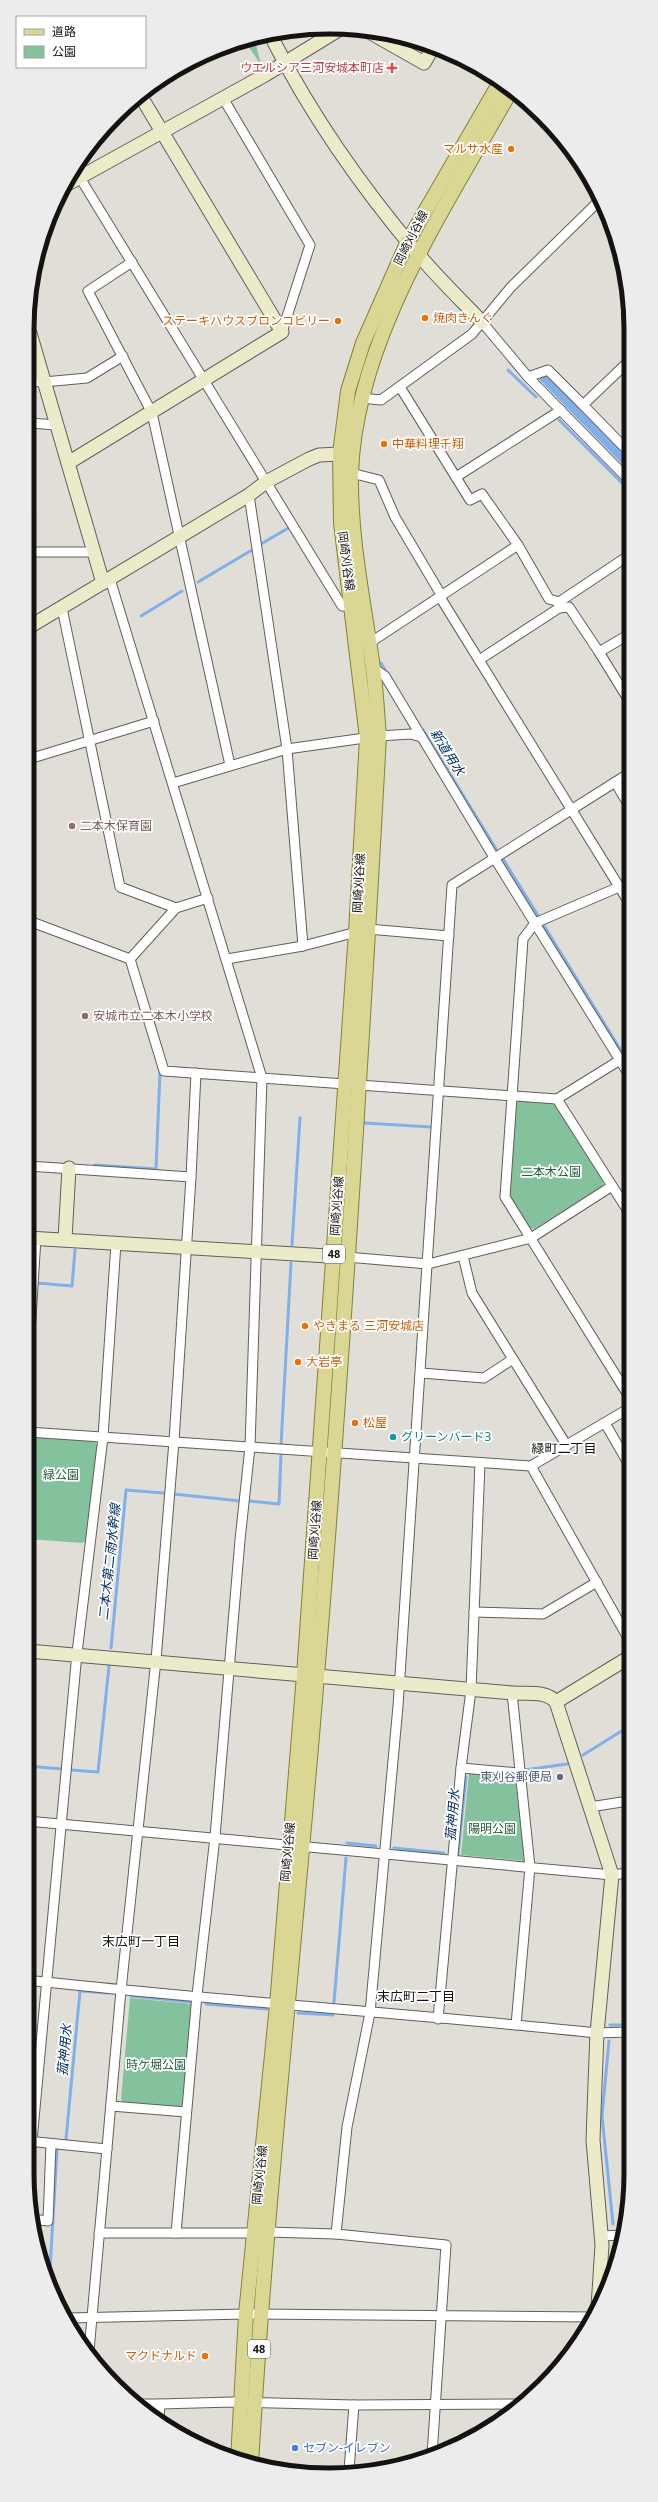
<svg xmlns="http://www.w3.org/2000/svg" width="658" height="2502" font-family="'Noto Sans','Noto Sans JP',sans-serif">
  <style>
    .green { fill: #83c29c }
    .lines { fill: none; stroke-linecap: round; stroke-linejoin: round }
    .stream { stroke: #81afea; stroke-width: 3 }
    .canal { stroke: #81afea; stroke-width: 10 }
    .street-casing { stroke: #615f59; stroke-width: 11 }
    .secondary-casing { stroke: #615f59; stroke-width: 15 }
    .primary-casing { stroke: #848237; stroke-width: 16 }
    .street { stroke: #fff; stroke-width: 9 }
    .secondary { stroke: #ecebc9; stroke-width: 13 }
    .primary { stroke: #dad794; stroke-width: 14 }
    .health-dot { fill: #e0444e; stroke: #fff; stroke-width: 1.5 }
    .food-dot { fill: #e8710a; stroke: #fff; stroke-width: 1.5 }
    .education-dot { fill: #8d6e63; stroke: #fff; stroke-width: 1.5 }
    .culture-dot { fill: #0f9aa8; stroke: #fff; stroke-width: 1.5 }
    .service-dot { fill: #5c6f8a; stroke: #fff; stroke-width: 1.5 }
    .shop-dot { fill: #3f7fe0; stroke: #fff; stroke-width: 1.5 }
    .labels { text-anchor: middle; stroke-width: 3.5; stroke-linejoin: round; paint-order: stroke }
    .shield { fill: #fff; stroke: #5a5a58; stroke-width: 1 }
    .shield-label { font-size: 11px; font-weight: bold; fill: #141311 }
    .health-label { font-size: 12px; fill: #be3a42; stroke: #fff; text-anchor: end }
    .food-label { font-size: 12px; fill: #c56008; stroke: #fff; text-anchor: start }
    .street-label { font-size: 12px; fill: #141311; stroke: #fff }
    .education-label { font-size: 12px; fill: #785e54; stroke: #fff; text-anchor: start }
    .park-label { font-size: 12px; fill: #225a3c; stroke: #fff }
    .culture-label { font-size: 12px; fill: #0d838f; stroke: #fff; text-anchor: start }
    .service-label { font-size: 12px; fill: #4e5e75; stroke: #fff; text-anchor: end }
    .shop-label { font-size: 12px; fill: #366cbe; stroke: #fff; text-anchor: start }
    .water-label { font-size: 13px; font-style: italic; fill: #003064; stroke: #fff }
    .neighbourhood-label { font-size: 13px; fill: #141311; stroke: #fff }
    .rim { fill: none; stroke: #141311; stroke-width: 5 }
  </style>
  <rect width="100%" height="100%" fill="#e1ded8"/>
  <g class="green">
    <polygon points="254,37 260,61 259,62 244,40"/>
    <polygon points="519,1101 552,1102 556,1105 603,1181 603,1186 534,1229 530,1228 509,1196 515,1105"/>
    <polygon points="32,1437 95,1441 97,1446 87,1540 82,1543 28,1539 28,1439"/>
    <polygon points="469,1773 515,1777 525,1861 461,1855"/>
    <polygon points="130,1998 192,2004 184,2106 180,2109 123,2103 121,2099"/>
  </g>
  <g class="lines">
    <g class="stream">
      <polyline points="508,370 536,397"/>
      <polyline points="559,420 628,489"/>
      <polyline points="261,544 290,527"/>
      <polyline points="198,582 252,550"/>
      <polyline points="141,616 182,591"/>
      <polyline points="381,663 388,675"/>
      <polyline points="423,730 498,852"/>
      <polyline points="503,859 539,917"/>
      <polyline points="543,924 628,1062"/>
      <polyline points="365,1123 431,1127"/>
      <polyline points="95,1165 156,1169 160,1072"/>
      <polyline points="292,1245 300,1118"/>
      <polyline points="37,1283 72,1286 75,1250"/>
      <polyline points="281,1445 291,1263"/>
      <polyline points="174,1494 240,1501"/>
      <polyline points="249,1501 279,1504 281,1455"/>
      <polyline points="111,1648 126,1490 163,1493"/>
      <polyline points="583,1755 628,1727"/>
      <polyline points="28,1766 62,1769"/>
      <polyline points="71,1770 98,1772 109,1666"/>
      <polyline points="524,1770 567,1764"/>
      <polyline points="347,1843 376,1846"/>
      <polyline points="394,1848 444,1853"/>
      <polyline points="458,1854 466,1777"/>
      <polyline points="131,1996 192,2002"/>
      <polyline points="334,2002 346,1858"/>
      <polyline points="206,2004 267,2009"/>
      <polyline points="298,2013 333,2015"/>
      <polyline points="610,2025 628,2025"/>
      <polyline points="609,2041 602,2116 613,2224"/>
      <polyline points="66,2139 80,1991 108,1993"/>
      <polyline points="49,2286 57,2150"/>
    </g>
    <polyline class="canal" points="544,377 628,463"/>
    <g class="street-casing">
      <g id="street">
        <polyline points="223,98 310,245 282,332"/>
        <polyline points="74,168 342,606 352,607"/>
        <polyline points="132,262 88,291 152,413 230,765"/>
        <polyline points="482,322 528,377 628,479"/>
        <polyline points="528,377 548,370 583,405"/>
        <polyline points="29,381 44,382 87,378 123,356"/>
        <polyline points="400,387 470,500 482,494 518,545 549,599 559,602 559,608"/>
        <polyline points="362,398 381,400 472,334 511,287 601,199"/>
        <polyline points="29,423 57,425"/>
        <polyline points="628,451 583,405 628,362"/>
        <polyline points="351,473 379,480 395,517 440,593 440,597 628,901"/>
        <polyline points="456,477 561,410"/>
        <polyline points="249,495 287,749 303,946"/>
        <polyline points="29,552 93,552"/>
        <polyline points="110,579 262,1078 250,1447 240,1540 215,1837 197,1995 176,2233 254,2233"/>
        <polyline points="559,602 628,556"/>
        <polyline points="62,608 120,887 176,908"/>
        <polyline points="368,644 518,545"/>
        <polyline points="479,660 559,608 569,607 599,652"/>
        <polyline points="373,668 385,676 495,859 628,1073"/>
        <polyline points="628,699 599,652 628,635"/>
        <polyline points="29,759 154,721"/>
        <polyline points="615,782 628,804"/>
        <polyline points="173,783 287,749 379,736 411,734 421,737"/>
        <polyline points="619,887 535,923 523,939 505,1197 628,1395"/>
        <polyline points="29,921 130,959"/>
        <polyline points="130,959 164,1071 557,1099 620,1060"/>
        <polyline points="130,959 176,908 208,898"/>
        <polyline points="227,959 303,946 368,929 449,936"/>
        <polyline points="557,1099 628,1211"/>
        <polyline points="28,1166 191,1177"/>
        <polyline points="463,1256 472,1293 567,1446"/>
        <polyline points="347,1257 428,1264 531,1238 612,1186"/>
        <polyline points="28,1366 36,1238"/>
        <polyline points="421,1373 484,1378 513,1359"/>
        <polyline points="605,1423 628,1463"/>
        <polyline points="28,1432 531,1466 628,1409"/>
        <polyline points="531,1466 628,1638"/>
        <polyline points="474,1612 543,1614 597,1582"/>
        <polyline points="512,1693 530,1867 516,2025"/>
        <polyline points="461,1768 519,1773"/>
        <polyline points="590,1807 628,1801"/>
        <polyline points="27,1821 612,1875 628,1873"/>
        <path d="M27,1980C217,2001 407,2013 597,2033L628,2032"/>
        <polyline points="438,2019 461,1768 471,1690 480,1463"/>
        <polyline points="111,2106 186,2112"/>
        <polyline points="27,2141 107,2149"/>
        <polyline points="32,2141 77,1653 103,1437 116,1243"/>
        <polyline points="32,2219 48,2221 51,2144"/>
        <polyline points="268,2232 336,2234 446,2245 432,2455"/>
        <polyline points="99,2233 176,2233"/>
        <polyline points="336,2234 347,2127 370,2013 398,1706 452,885 628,774"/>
        <polyline points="601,2236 623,2235"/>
        <polyline points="68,2318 246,2314 593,2317"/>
        <polyline points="89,2351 121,1990 156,1660 174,1441 191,1177 196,1073"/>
        <polyline points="135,2404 160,2404 159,2421"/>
        <polyline points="160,2404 233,2402 354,2405 522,2404"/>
        <polyline points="505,2417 506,2405"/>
        <polyline points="349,2470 354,2405"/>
      </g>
    </g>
    <g class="secondary-casing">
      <g id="secondary">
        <polyline points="364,29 424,63 432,49"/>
        <path d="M273,34L274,42C313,118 363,189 418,254C438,278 461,300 482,322"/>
        <polyline points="64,186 265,75 340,29"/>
        <polyline points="30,333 103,583"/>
        <polyline points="68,463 282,332 140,95"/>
        <polyline points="29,627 249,495 266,482 309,459 319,455 340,454"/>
        <polyline points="28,1238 344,1257"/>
        <polyline points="65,1239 69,1168"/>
        <path d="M28,1651L512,1693C526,1694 546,1690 556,1702L612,1875L597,2033L595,2084L593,2140L602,2245L598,2307"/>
        <polyline points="556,1702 628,1658"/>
      </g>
    </g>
    <g class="primary-casing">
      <g id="primary">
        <polyline points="238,2460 246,2314 277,2005 304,1675 356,932 367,738 341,523 340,454 348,391 363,343 408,241 499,84"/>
        <path d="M251,2465C266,2201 296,1938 317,1675C343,1362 362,1049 379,736C377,713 376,690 373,668C364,603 350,540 351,474C355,340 446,206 510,92"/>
      </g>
    </g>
    <use href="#street" class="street"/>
    <use href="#secondary" class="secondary"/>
    <use href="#primary" class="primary"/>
  </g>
  <path class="health-dot" d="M390 62h4v4h4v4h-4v4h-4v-4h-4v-4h4z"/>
  <g class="food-dot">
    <circle cx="511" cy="149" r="4"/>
    <circle cx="425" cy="318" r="4"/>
    <circle cx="338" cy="321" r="4"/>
    <circle cx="384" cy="444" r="4"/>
    <circle cx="305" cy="1326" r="4"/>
    <circle cx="298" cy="1362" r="4"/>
    <circle cx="355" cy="1423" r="4"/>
    <circle cx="205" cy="2356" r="4"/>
  </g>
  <g class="education-dot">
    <circle cx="72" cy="826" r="4"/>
    <circle cx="85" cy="1016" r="4"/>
  </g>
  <circle class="culture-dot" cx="393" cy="1437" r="4"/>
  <circle class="service-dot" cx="560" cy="1777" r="4"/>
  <circle class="shop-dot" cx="295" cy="2448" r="4"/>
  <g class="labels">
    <g class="shield">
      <rect x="323" y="1245" width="22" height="18" rx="3"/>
      <rect x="248" y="2340" width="22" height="18" rx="3"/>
    </g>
    <g class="shield-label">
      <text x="334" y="1258">48</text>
      <text x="259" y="2353">48</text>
    </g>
    <g class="health-label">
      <text x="384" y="72">ウエルシア三河安城本町店</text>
    </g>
    <g class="food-label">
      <text x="503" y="153" text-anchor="end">マルサ水産</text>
      <text x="433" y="322">焼肉きんぐ</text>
      <text x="330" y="325" text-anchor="end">ステーキハウスブロンコビリー</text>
      <text x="392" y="448">中華料理千翔</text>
      <text x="313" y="1330">やきまる 三河安城店</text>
      <text x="306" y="1366">大岩亭</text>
      <text x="363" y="1427">松屋</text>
      <text x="197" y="2360" text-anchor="end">マクドナルド</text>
    </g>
    <g class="street-label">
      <text transform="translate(411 238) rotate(-63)" y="4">岡崎刈谷線</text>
      <text transform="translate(346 561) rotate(82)" y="4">岡崎刈谷線</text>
      <text transform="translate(359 883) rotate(-87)" y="4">岡崎刈谷線</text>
      <text transform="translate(337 1206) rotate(-86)" y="4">岡崎刈谷線</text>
      <text transform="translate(315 1530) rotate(-86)" y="4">岡崎刈谷線</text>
      <text transform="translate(288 1852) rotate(-85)" y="4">岡崎刈谷線</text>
      <text transform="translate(260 2175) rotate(-84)" y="4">岡崎刈谷線</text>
    </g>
    <g class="education-label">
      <text x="80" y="830">二本木保育園</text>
      <text x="93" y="1020">安城市立二本木小学校</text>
    </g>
    <g class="park-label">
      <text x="551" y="1176">二本木公園</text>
      <text x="61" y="1479">緑公園</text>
      <text x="492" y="1833">陽明公園</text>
      <text x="156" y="2069">時ケ堀公園</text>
    </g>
    <g class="culture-label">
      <text x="401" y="1441">グリーンバード3</text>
    </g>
    <g class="service-label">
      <text x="552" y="1781">東刈谷郵便局</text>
    </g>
    <g class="shop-label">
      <text x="303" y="2452">セブン-イレブン</text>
    </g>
    <g class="water-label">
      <text transform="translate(448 752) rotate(58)" y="5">新道用水</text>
      <text transform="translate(109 1562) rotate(-84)" y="5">二本木第二雨水幹線</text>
      <text transform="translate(452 1815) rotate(-85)" y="5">菰神用水</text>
      <text transform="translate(64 2050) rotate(-85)" y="5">菰神用水</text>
    </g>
    <g class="neighbourhood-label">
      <text x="564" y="1453">緑町二丁目</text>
      <text x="141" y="1946">末広町一丁目</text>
      <text x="416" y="2001">末広町二丁目</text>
    </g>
  </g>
  <path d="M0 0H658V2502H0ZM329 34H329A295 295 0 0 1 624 329V2173A295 295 0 0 1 329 2468H329A295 295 0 0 1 34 2173V329A295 295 0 0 1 329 34Z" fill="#ececec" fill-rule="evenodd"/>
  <path class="rim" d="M329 34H329A295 295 0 0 1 624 329V2173A295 295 0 0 1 329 2468H329A295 295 0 0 1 34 2173V329A295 295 0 0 1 329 34Z"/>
  <rect x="16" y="16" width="130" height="52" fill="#ffffff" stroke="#a1a1a0"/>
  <rect x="24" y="29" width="20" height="6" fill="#dad794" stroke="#a1a1a0"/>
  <text x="52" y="36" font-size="12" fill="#141311">道路</text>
  <rect x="24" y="46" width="20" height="12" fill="#83c29c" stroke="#a1a1a0"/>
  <text x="52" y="56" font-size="12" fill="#141311">公園</text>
</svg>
